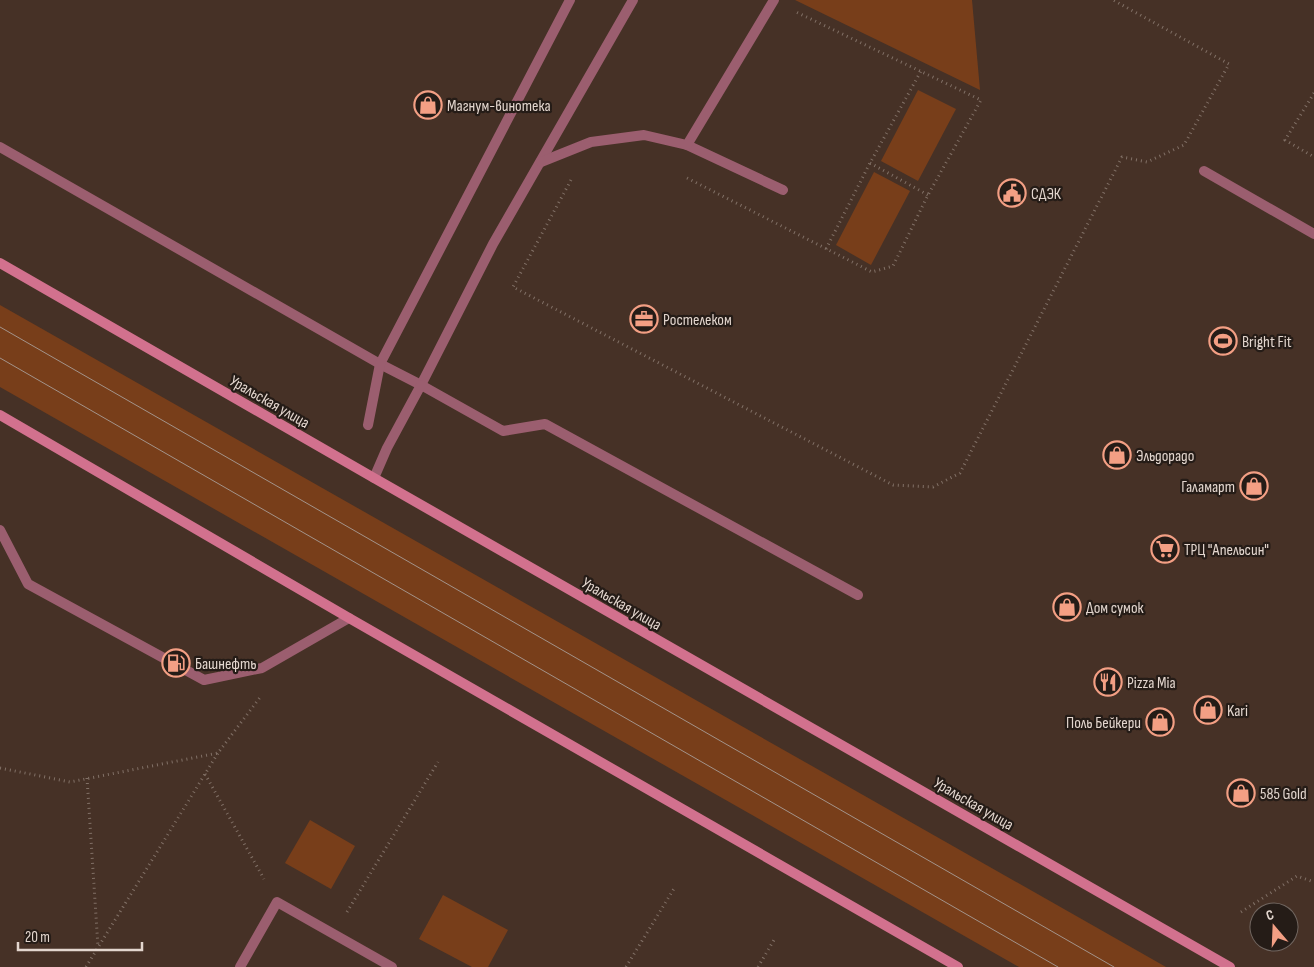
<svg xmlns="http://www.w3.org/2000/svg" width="1314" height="967" font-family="'Sofia Sans Condensed',sans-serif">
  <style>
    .green { fill: #783e1a }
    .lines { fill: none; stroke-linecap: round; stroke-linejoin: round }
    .path { stroke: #827167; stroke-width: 3; stroke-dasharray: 1 4; stroke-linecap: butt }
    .lane { stroke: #9b5e6f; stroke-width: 10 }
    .secondary { stroke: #d2718e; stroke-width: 10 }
    .tram { stroke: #a3938a; stroke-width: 1 }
    .labels { text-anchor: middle; stroke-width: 4.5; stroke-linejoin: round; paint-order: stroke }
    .poi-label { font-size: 16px; fill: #e3d6ce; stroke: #251c17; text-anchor: start }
    .street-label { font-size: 16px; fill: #e3d6ce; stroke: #251c17 }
  </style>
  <rect width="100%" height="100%" fill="#463126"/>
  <g class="green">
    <polygon points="795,0 972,0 980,90"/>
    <polygon points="918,90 956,109 918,181 881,161"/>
    <polygon points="874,172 910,191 871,265 836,245"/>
    <polygon points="0,305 1166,967 1019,967 0,387"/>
    <polygon points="310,820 355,846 331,889 285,863"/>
    <polygon points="443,895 508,930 488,967 472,967 419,939"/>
  </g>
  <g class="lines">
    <g class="path">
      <polyline points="1314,93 1285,140 1314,157"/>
      <polyline points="870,163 928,195"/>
      <polyline points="687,178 872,272 893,266 928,195 981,100 796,12"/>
      <polyline points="571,180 513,287 893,485 933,487 960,473 1122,157 1147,162 1184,145 1229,64 1113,0"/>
      <polyline points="826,249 870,163 921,71"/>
      <polyline points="0,768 70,782 218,753 261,696"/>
      <polyline points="205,774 264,879"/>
      <polyline points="87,778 98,947"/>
      <polyline points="347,912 438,762"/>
      <polyline points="1241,912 1297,876 1314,882"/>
      <polyline points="86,967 218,753"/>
      <polyline points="626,967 675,887"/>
      <polyline points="758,967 774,940"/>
    </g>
    <g class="lane">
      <polyline points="687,145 783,190"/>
      <polyline points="0,147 380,364 421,385 493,244 633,0"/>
      <polyline points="541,162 591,142 644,135 687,145 774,0"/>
      <polyline points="1204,171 1314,234"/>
      <polyline points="368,425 380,364 570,0"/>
      <polyline points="374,478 387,448 421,385 503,431 545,424 858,595"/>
      <polyline points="0,530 28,584 204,680 262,668 349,618"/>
      <polyline points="240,967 277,902 392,967"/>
    </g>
    <g class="secondary">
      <polyline points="0,263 374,478 1230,967"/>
      <polyline points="0,415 349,618 958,967"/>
    </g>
    <g class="tram">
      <polyline points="0,327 1114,967"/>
      <polyline points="0,358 1058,967"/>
    </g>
  </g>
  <defs>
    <g id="shop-ring" transform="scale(1.4375)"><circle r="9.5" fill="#251c17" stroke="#f39f84" stroke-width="1.5"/><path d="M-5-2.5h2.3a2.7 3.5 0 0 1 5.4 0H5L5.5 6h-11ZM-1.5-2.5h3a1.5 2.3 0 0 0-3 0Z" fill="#f39f84"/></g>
    <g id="civic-ring" transform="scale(1.4375)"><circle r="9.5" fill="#251c17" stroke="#f39f84" stroke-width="1.5"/><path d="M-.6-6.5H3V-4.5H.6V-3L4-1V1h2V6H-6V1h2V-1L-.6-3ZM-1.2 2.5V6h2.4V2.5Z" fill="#f39f84"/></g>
    <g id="office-ring" transform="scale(1.4375)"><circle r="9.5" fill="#251c17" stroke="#f39f84" stroke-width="1.5"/><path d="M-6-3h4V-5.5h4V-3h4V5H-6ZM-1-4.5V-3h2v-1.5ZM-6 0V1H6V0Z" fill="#f39f84"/></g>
    <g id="stadium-ring" transform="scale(1.4375)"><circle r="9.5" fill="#251c17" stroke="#f39f84" stroke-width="1.5"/><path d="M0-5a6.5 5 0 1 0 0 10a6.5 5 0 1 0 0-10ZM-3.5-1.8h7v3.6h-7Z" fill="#f39f84"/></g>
    <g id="supermarket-ring" transform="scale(1.4375)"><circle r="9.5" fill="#251c17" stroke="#f39f84" stroke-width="1.5"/><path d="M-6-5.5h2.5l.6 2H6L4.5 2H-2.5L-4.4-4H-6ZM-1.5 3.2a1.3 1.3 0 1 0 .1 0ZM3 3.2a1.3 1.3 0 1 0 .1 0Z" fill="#f39f84"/></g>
    <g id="fuel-ring" transform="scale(1.4375)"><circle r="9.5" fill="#251c17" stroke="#f39f84" stroke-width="1.5"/><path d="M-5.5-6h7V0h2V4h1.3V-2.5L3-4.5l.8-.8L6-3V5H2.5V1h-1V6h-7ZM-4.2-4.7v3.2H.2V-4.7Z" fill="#f39f84"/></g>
    <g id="restaurant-ring" transform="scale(1.4375)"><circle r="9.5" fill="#251c17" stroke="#f39f84" stroke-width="1.5"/><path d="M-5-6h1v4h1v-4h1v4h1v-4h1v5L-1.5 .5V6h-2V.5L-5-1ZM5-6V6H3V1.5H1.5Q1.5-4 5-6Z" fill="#f39f84"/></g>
  </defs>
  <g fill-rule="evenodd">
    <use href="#shop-ring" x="428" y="105"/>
    <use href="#civic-ring" x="1012" y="193"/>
    <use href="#office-ring" x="644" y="319"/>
    <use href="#stadium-ring" x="1223" y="341"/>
    <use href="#shop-ring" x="1117" y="455"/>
    <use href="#shop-ring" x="1254" y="486"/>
    <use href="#supermarket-ring" x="1165" y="549"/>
    <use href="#shop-ring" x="1067" y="607"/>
    <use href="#fuel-ring" x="176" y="663"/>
    <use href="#restaurant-ring" x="1108" y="682"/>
    <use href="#shop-ring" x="1208" y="710"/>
    <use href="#shop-ring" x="1160" y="722"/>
    <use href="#shop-ring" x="1241" y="793"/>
  </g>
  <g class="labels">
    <g class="poi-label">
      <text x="447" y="111">Магнум-винотека</text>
      <text x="1031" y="199">СДЭК</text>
      <text x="663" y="325">Ростелеком</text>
      <text x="1242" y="347">Bright Fit</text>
      <text x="1136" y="461">Эльдорадо</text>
      <text x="1235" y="492" text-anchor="end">Галамарт</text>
      <text x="1184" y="555">ТРЦ "Апельсин"</text>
      <text x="1086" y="613">Дом сумок</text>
      <text x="195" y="669">Башнефть</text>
      <text x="1127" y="688">Pizza Mia</text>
      <text x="1227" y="716">Kari</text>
      <text x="1141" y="728" text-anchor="end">Поль Бейкери</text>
      <text x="1260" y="799">585 Gold</text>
    </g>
    <g class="street-label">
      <text transform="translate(270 401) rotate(30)" y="6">Уральская улица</text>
      <text transform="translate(622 603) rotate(30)" y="6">Уральская улица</text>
      <text transform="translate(974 803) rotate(30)" y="6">Уральская улица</text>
    </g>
  </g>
  <g transform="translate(1274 927) rotate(341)"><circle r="24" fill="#251c17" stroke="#716660"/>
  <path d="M0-4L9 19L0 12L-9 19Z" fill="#f39f84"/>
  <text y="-8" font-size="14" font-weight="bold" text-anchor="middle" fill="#e3d6ce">С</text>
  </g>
  <path d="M18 942v8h124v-8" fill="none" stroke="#e3d6ce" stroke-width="2.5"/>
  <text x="25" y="942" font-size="15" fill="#e3d6ce" stroke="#251c17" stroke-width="4" paint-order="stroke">20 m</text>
</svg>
